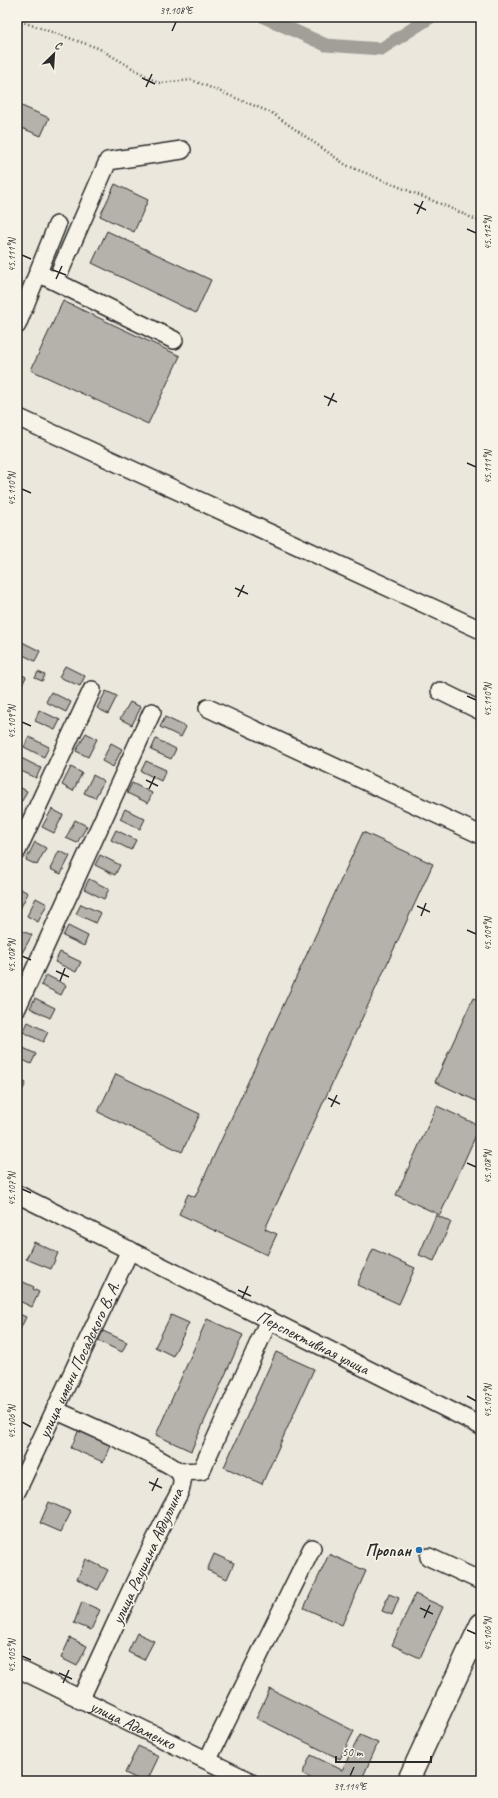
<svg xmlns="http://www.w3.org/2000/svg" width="498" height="1798" font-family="Caveat,sans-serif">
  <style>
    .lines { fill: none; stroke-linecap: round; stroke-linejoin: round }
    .canal { stroke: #a29f98; stroke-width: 13 }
    .building { fill: #b5b2ab; stroke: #2b2b2b }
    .minor-casing { stroke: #2b2b2b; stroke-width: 20 }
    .major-casing { stroke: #2b2b2b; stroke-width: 24 }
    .path { stroke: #2b2b2b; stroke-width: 2.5; stroke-dasharray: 1 3; stroke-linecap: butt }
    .minor { stroke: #f7f3e8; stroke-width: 17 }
    .major { stroke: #f7f3e8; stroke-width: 21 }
    .ticks { fill: none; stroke: #2b2b2b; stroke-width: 1.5 }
    .poi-dot { fill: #1f6fb2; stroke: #f7f3e8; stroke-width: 1.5 }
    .labels { text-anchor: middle; stroke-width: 3.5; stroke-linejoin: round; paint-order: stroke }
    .street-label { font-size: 17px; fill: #2b2b2b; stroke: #f7f3e8 }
    .poi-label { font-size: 17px; font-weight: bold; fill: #2b2b2b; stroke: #f7f3e8; text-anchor: end }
    .neatline { fill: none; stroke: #2b2b2b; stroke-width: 1.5 }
    .ticks-label { font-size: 10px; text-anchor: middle; fill: #2b2b2b }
  </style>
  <rect width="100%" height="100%" fill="#ebe7dd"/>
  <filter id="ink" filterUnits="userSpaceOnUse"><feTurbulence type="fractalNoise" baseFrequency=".025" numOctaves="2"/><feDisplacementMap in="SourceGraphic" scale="8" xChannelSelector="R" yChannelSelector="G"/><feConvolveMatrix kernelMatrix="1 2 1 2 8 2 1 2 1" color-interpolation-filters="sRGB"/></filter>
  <g filter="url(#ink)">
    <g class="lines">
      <polyline class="canal" points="264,17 326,45 381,49 431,17"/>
    </g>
    <g class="building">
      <polygon points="17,104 49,118 41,136 17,126"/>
      <polygon points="115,184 148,200 134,232 100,216"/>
      <polygon points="107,231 211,280 196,313 92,263"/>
      <polygon points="63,301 180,356 148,424 31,370"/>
      <polygon points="20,641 40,651 35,661 17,652 17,647"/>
      <polygon points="65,666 85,676 80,686 59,677"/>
      <polygon points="17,672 26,677 21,687 17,684"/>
      <polygon points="38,672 45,675 42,681 35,678"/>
      <polygon points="106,691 117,696 108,714 97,708"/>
      <polygon points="51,692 71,702 66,712 46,702"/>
      <polygon points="130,702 141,707 132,725 120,719"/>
      <polygon points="39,710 60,720 55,730 35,721"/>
      <polygon points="165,717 186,727 181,737 160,727"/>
      <polygon points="86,733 97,739 88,757 76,751"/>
      <polygon points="29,737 49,747 44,757 24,747"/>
      <polygon points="156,739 176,749 171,759 151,750"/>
      <polygon points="111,743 122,749 113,767 102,761"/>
      <polygon points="21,758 41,768 36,778 17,769"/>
      <polygon points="146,761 166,770 161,781 141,771"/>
      <polygon points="71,767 82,773 73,791 62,785"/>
      <polygon points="93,775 104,781 95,798 84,793"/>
      <polygon points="132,783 152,793 148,803 127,793"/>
      <polygon points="17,786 27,791 22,801 17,799"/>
      <polygon points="52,809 63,815 54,833 42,827"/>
      <polygon points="125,809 145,819 140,829 120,819"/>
      <polygon points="75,820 87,826 77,843 66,838"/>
      <polygon points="116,830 136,840 131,850 111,840"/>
      <polygon points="363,832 433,864 265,1229 277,1234 267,1255 179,1214 188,1194 195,1197"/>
      <polygon points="35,842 46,848 37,865 26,860"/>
      <polygon points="59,851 70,856 61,874 50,869"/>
      <polygon points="100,855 120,865 115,875 95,865"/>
      <polygon points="89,879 109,889 104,899 84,889"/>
      <polygon points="17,887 28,893 19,911 17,910"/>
      <polygon points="36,898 47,904 38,922 27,916"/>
      <polygon points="81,904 101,913 96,923 76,914"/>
      <polygon points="68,926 88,936 84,946 63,936"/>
      <polygon points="20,930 32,935 22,953 17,950 17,936"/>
      <polygon points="60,952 81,962 76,972 55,962"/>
      <polygon points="46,975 66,985 61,995 41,985"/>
      <polygon points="35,998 55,1008 50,1018 30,1008"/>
      <polygon points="473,998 481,1001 481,1103 435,1082"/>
      <polygon points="28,1022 48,1032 43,1042 23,1032"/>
      <polygon points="17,1045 36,1054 31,1064 17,1057"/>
      <polygon points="116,1074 200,1114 182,1152 98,1112"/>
      <polygon points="17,1078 26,1083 21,1093 17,1091"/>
      <polygon points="437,1106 480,1126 440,1215 396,1195"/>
      <polygon points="436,1215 451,1222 434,1261 419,1255"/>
      <polygon points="34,1242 58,1253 51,1269 26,1259"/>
      <polygon points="373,1249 415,1268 399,1304 357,1285"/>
      <polygon points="17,1279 34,1287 33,1289 39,1292 32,1307 17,1300"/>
      <polygon points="17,1313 26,1317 17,1336"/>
      <polygon points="171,1315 189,1323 173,1356 155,1347"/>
      <polygon points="207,1319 243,1335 191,1451 156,1435"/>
      <polygon points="103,1331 127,1342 122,1352 98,1341"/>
      <polygon points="276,1352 314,1369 262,1484 224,1467"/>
      <polygon points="80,1427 113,1442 103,1462 71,1448"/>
      <polygon points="49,1502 71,1512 61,1532 40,1523"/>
      <polygon points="214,1554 234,1563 227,1579 207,1570"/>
      <polygon points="329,1554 366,1571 342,1625 304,1608"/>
      <polygon points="86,1559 108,1570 98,1590 77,1579"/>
      <polygon points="389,1594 399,1598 392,1615 382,1611"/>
      <polygon points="415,1594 443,1607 420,1658 392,1645"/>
      <polygon points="82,1602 100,1610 91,1630 74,1623"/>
      <polygon points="137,1633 154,1641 144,1660 128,1652"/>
      <polygon points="70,1638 87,1646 77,1666 61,1658"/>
      <polygon points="270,1689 354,1731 340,1759 256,1718"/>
      <polygon points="360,1735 378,1743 361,1781 316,1781 302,1774 311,1755 342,1770"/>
      <polygon points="138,1746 159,1756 147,1781 142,1781 125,1773"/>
    </g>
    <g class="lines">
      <g class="minor-casing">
        <g id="minor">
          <polyline points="61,269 108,161 182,150"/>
          <polyline points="38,273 174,340"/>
          <polyline points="17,325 57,225"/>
          <polyline points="17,417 481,630"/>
          <polyline points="440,691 481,711"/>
          <polyline points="208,708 481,835"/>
          <polyline points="17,851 92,690"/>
          <polyline points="17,1008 152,712"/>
          <path id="s1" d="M17,1194L481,1426"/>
          <path d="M55,1410C73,1418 174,1463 180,1473C187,1486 174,1501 169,1512C137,1574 110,1637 80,1700"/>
          <polyline points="179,1472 201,1471 269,1320"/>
          <path id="s2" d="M17,1491L130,1250"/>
          <polyline points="429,1557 481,1581"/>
          <path id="s3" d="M17,1668L249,1781"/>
          <polyline points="209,1757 312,1548"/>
        </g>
      </g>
      <g class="major-casing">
        <polyline id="major" points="408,1781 481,1624"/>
      </g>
      <polyline class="path" points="17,20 98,48 158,83 192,80 272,113 346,165 448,207 481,222"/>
      <use href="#minor" class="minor"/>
      <use href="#major" class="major"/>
    </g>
  </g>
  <path class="ticks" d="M172,31L176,22M142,78L155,84M146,87L152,74M414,204L426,210M417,214L423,201M467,229L476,233M22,255L31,259M53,270L66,275M56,279L62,266M324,396L337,402M328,406L334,393M467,463L476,467M22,489L31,493M235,588L248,594M238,597L244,585M467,696L476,700M22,722L31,726M146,780L158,786M149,789L155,776M417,906L430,912M421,916L426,903M467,930L476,934M22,956L31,960M56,971L69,977M60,981L65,968M328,1098L340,1104M331,1107L337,1095M467,1163L476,1167M22,1189L31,1193M238,1290L251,1296M242,1299L248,1286M467,1396L476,1401M22,1422L31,1427M149,1482L162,1488M152,1491L158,1478M420,1608L433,1614M424,1618L430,1605M467,1630L476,1634M22,1656L31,1660M59,1673L72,1679M63,1683L69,1670M350,1776L354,1767"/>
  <circle class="poi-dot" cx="419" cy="1550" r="4"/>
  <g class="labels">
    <g class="street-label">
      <text dy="6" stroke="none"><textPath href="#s1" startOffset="331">Перспективная улица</textPath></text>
      <text dy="6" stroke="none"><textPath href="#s2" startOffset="145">улица имени Посадского В. А.</textPath></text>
      <text transform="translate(147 1556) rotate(-65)" y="6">улица Раушана Абдуллина</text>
      <text dy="6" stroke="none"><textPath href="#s3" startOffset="129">улица Адаменко</textPath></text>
    </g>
    <g class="poi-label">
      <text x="411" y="1556">Пропан</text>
    </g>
  </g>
  <rect width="498" height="1798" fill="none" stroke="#f7f3e8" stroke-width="44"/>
  <g transform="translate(54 54) rotate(25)" stroke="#f7f3e8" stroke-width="3" paint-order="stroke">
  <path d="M0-3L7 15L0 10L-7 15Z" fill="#2b2b2b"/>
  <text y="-6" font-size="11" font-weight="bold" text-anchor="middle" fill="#2b2b2b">С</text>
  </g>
  <path d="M336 1756v6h95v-6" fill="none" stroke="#2b2b2b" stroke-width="2"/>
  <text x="342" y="1756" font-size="12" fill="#2b2b2b" stroke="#f7f3e8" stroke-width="3" paint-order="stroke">50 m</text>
  <rect x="22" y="22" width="454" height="1754" class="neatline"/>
  <g class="ticks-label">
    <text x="176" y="14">39.108°E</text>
    <text transform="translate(487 233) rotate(-90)" y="4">45.112°N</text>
    <text transform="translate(11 255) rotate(-90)" y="4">45.111°N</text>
    <text transform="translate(487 467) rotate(-90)" y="4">45.111°N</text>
    <text transform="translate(11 489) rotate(-90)" y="4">45.110°N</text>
    <text transform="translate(487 700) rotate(-90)" y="4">45.110°N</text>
    <text transform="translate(11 722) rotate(-90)" y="4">45.109°N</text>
    <text transform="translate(487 934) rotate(-90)" y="4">45.109°N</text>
    <text transform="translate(11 956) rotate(-90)" y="4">45.108°N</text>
    <text transform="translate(487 1167) rotate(-90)" y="4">45.108°N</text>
    <text transform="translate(11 1189) rotate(-90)" y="4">45.107°N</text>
    <text transform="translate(487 1401) rotate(-90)" y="4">45.107°N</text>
    <text transform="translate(11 1422) rotate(-90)" y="4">45.106°N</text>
    <text transform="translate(487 1634) rotate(-90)" y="4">45.106°N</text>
    <text transform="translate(11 1656) rotate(-90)" y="4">45.105°N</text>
    <text x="350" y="1790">39.114°E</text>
  </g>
</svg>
